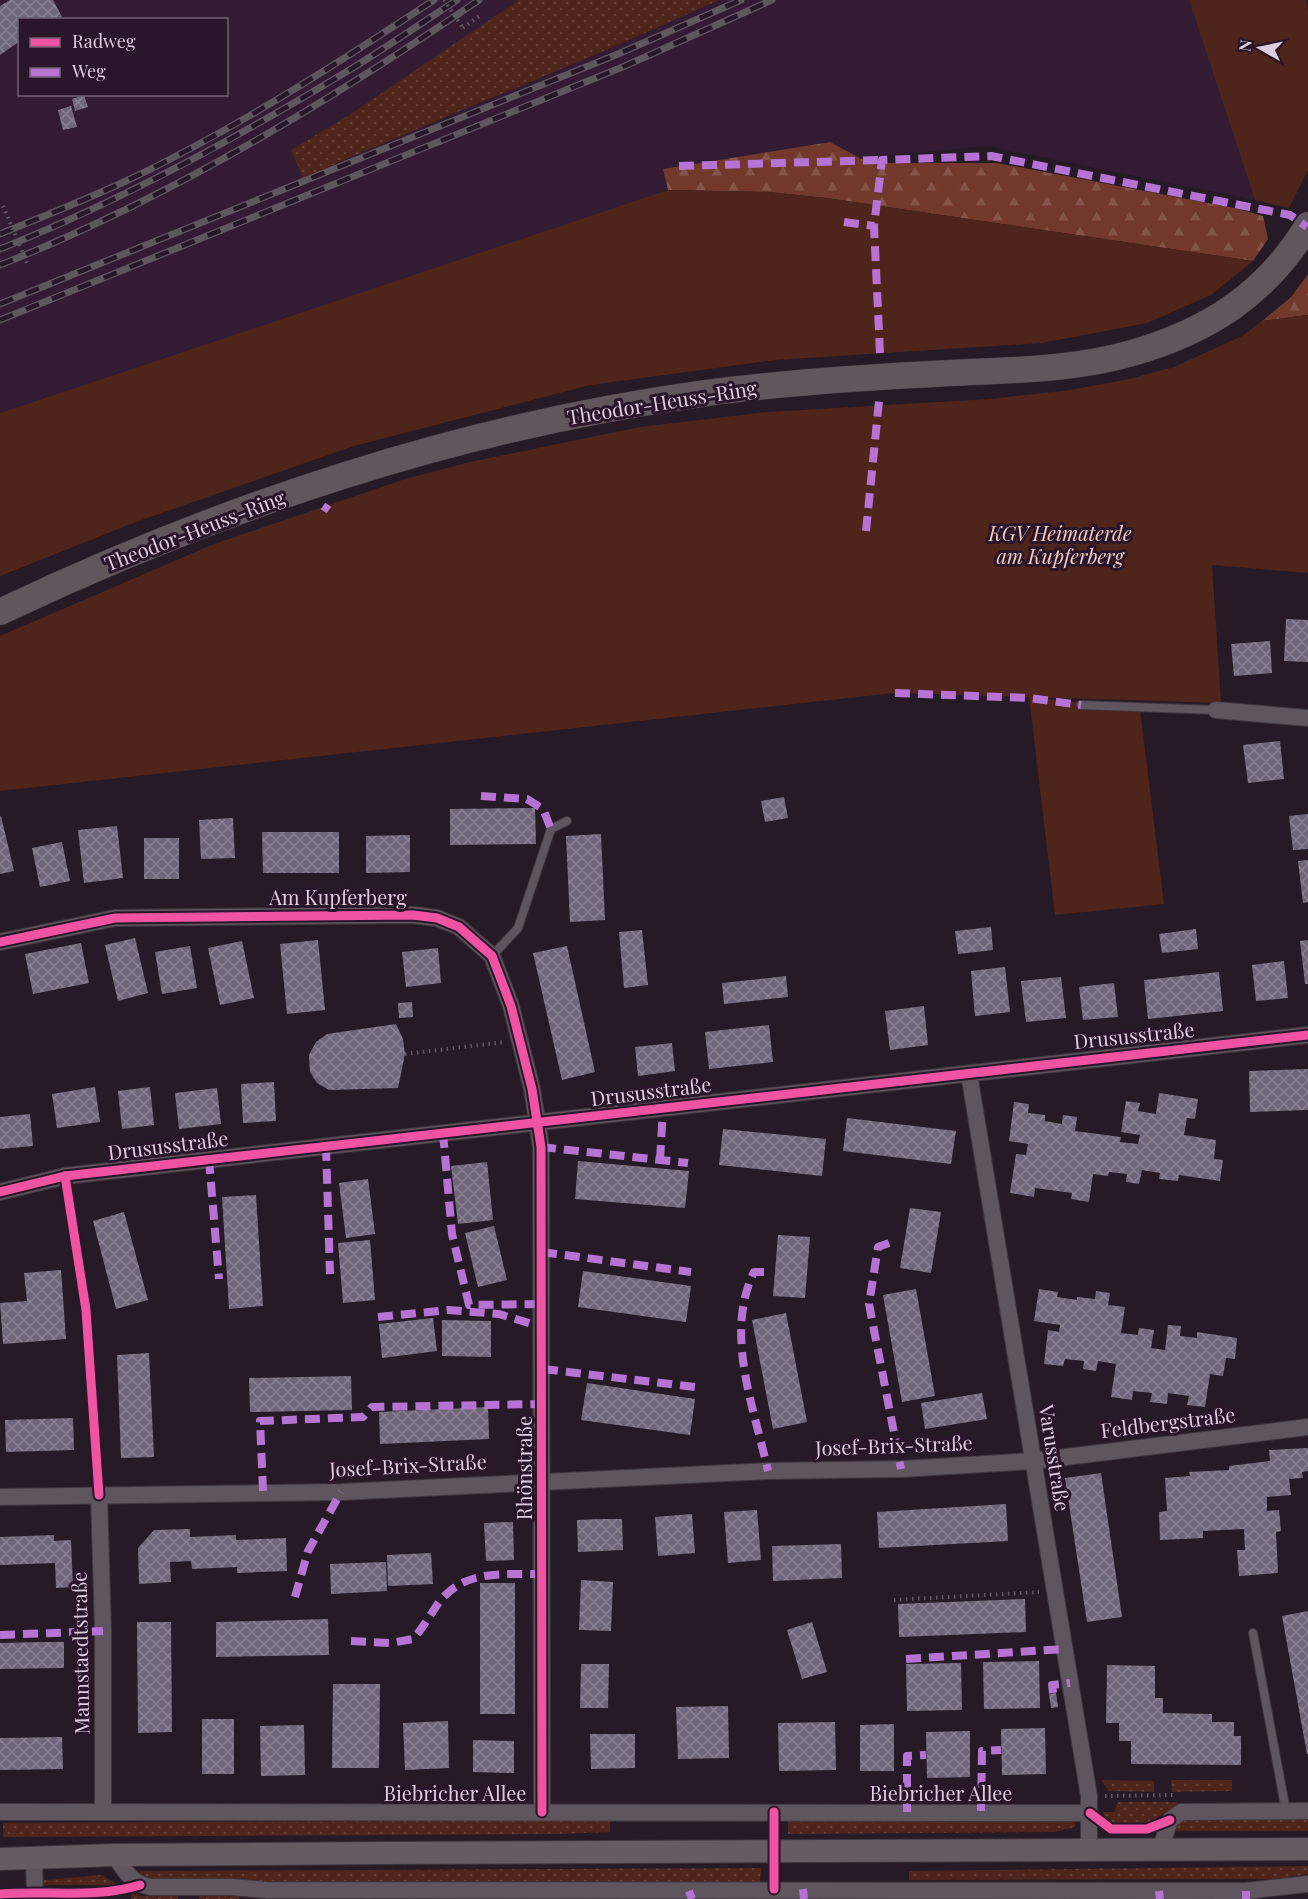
<svg xmlns="http://www.w3.org/2000/svg" width="1308" height="1899" font-family="'Playfair Display',serif">
  <style>
    .built { fill: #331b33; fill-rule: evenodd }
    .grass { fill: url(#grass-dots) }
    .forest { fill: url(#forest-firs) }
    .green { fill: #4f241a }
    .building { fill: url(#building-cross-hatch) }
    .lines { fill: none; stroke-linecap: round; stroke-linejoin: round }
    .service-casing { stroke: #3f363f; stroke-width: 10 }
    .minor-casing { stroke: #3f363f; stroke-width: 18 }
    .secondary-casing { stroke: #3f363f; stroke-width: 24 }
    .primary-casing { stroke: #3f363f; stroke-width: 27 }
    .path { stroke: #635b63; stroke-width: 4; stroke-dasharray: 1.5 4.5; stroke-linecap: butt }
    .service { stroke: #5e555e; stroke-width: 8 }
    .minor { stroke: #5e555e; stroke-width: 16 }
    .secondary { stroke: #665b63; stroke-width: 22 }
    .primary { stroke: #62565e; stroke-width: 26 }
    .rail-casing { stroke: #5f565f; stroke-width: 7 }
    .rail { stroke: #2a162a; stroke-width: 4.5; stroke-dasharray: 14; stroke-linecap: butt }
    .path-bridge { stroke: #635b63; stroke-width: 4; stroke-dasharray: 1.5 4.5; stroke-linecap: butt }
    .quiet { stroke: #b673d3; stroke-width: 8; stroke-dasharray: 15 8; stroke-linecap: butt }
    .cycleway-casing { stroke: #2a162a; stroke-width: 13 }
    .cycleway { stroke: #f153a3; stroke-width: 9 }
    .labels { text-anchor: middle; stroke-width: 6; stroke-linejoin: round; paint-order: stroke }
    .street-label { font-size: 20px; fill: #dccedc; stroke: #2a162a }
    .park-label { font-size: 20px; font-style: italic; fill: #f4cbbf; stroke: #2a162a }
  </style>
  <defs>
    <pattern id="grass-dots" width="8" height="8" patternUnits="userSpaceOnUse" patternTransform="scale(1.5)"><rect width="8" height="8" fill="#4f241a"/><path d="M2 2h.1M6 6h.1" fill="none" stroke="#68433b" stroke-width="1.8" stroke-linecap="round"/></pattern>
    <pattern id="forest-firs" width="22" height="20" patternUnits="userSpaceOnUse" patternTransform="scale(1.5)"><rect width="22" height="20" fill="#71382b"/><path d="M5 1l3.5 6h-7zM16 11l3.5 6h-7z" fill="#855449"/></pattern>
    <pattern id="building-cross-hatch" width="8" height="8" patternUnits="userSpaceOnUse" patternTransform="scale(1.5)"><rect width="8" height="8" fill="#6f6779"/><path d="M0 0l8 8M0 8l8-8" fill="none" stroke="#8a8292"/></pattern>
  </defs>
  <rect width="100%" height="100%" fill="#261a26"/>
  <path class="built" d="M0,0H1189L1255,200L987,146L874,157L869,163L830,142L663,169L668,190L0,413ZM20,20H226V94H20Z"/>
  <g class="grass">
    <path d="M519,0H719C582,63 441,117 303,178L291,150L351,114Z"/>
    <polygon points="1101,1780 1154,1781 1154,1792 1109,1791"/>
    <polygon points="1171,1780 1232,1780 1232,1791 1172,1792"/>
    <path d="M1118,1802H1176L1178,1803C1155,1820 1134,1839 1105,1820L1103,1812H1114Z"/>
    <polygon points="1189,1815 1308,1817 1308,1831 1174,1831 1171,1828"/>
    <polygon points="1059,1818 1075,1823 1075,1827 1055,1832 788,1834 788,1819"/>
    <polygon points="610,1820 610,1832 555,1834 3,1837 3,1823"/>
    <polygon points="1308,1866 1308,1874 1277,1879 909,1880 909,1871"/>
    <polygon points="761,1868 760,1883 301,1883 163,1880 140,1876 140,1871"/>
    <polygon points="101,1875 119,1885 42,1885 44,1880"/>
    <polygon points="132,1891 140,1896 178,1896 178,1899 131,1899"/>
    <polygon points="199,1892 238,1892 239,1899 199,1899"/>
  </g>
  <g class="forest">
    <polygon points="830,142 869,163 997,163 1234,208 1263,216 1268,239 1253,261 826,198 769,192 668,190 663,169"/>
    <polygon points="1308,274 1308,315 1262,321 1291,297"/>
  </g>
  <g class="green">
    <polygon points="1189,0 1306,0 1308,9 1308,170 1289,208 1255,200"/>
    <polygon points="668,190 769,192 826,198 1253,261 1211,295 1147,323 1042,343 775,360 591,385 354,446 136,522 0,576 0,413"/>
    <polygon points="1308,315 1308,573 1212,565 1221,703 1030,697 1140,709 1164,904 1055,915 1029,697 895,693 0,791 0,636 214,544 405,479 470,462 640,427 767,412 990,399 1070,390 1129,379 1174,367 1242,336 1262,321"/>
  </g>
  <g class="building">
    <polygon points="10,0 53,0 62,17 57,20 20,20 20,41 0,55 0,6"/>
    <polygon points="84,95 88,107 75,111 72,99"/>
    <polygon points="71,106 77,127 63,130 58,110"/>
    <polygon points="1286,619 1308,620 1308,662 1284,661"/>
    <polygon points="1270,641 1272,673 1234,676 1231,644"/>
    <polygon points="1280,741 1284,779 1248,783 1243,745"/>
    <polygon points="784,797 788,818 765,822 761,801"/>
    <polygon points="535,808 536,844 450,845 450,809"/>
    <polygon points="1308,814 1308,849 1293,850 1289,816"/>
    <polygon points="1,816 14,871 0,874 0,817"/>
    <polygon points="233,818 235,858 201,859 199,820"/>
    <polygon points="117,826 123,878 84,883 78,830"/>
    <polygon points="262,832 339,832 339,873 263,873"/>
    <polygon points="601,834 605,920 570,922 566,836"/>
    <polygon points="410,835 410,872 366,873 366,836"/>
    <rect x="144" y="838" width="35" height="41"/>
    <polygon points="62,842 70,881 40,887 32,848"/>
    <polygon points="1308,860 1308,902 1303,903 1298,861"/>
    <polygon points="991,927 993,950 958,954 955,931"/>
    <polygon points="1196,929 1198,949 1162,953 1159,934"/>
    <polygon points="642,930 648,985 624,988 619,932"/>
    <polygon points="135,938 148,993 118,1001 105,945"/>
    <polygon points="318,940 325,1010 287,1014 280,944"/>
    <polygon points="1308,940 1308,984 1305,984 1300,941"/>
    <polygon points="242,941 254,998 220,1005 208,948"/>
    <polygon points="81,943 89,983 33,994 25,954"/>
    <polygon points="190,946 197,988 162,994 155,952"/>
    <polygon points="567,946 595,1072 562,1080 533,953"/>
    <polygon points="438,948 441,983 406,987 402,952"/>
    <polygon points="1284,961 1288,998 1256,1001 1252,965"/>
    <polygon points="1005,967 1010,1012 975,1016 971,971"/>
    <polygon points="1219,972 1223,1011 1148,1019 1144,980"/>
    <polygon points="786,976 788,997 724,1004 722,983"/>
    <polygon points="1061,977 1066,1018 1026,1022 1021,981"/>
    <polygon points="1114,983 1118,1017 1083,1020 1079,987"/>
    <polygon points="412,1002 413,1017 399,1018 398,1003"/>
    <polygon points="924,1006 928,1045 890,1050 885,1011"/>
    <polygon points="396,1024 403,1039 405,1054 398,1088 329,1090 317,1083 310,1072 309,1055 316,1042 327,1034"/>
    <polygon points="769,1025 773,1062 709,1069 705,1032"/>
    <polygon points="672,1043 675,1071 638,1076 635,1047"/>
    <polygon points="1308,1069 1308,1110 1250,1112 1249,1071"/>
    <polygon points="274,1082 276,1121 243,1123 241,1084"/>
    <polygon points="95,1087 100,1122 57,1128 52,1094"/>
    <polygon points="150,1087 154,1125 122,1129 118,1091"/>
    <polygon points="217,1088 221,1124 179,1129 175,1093"/>
    <polygon points="1159,1093 1198,1099 1195,1119 1187,1118 1184,1135 1216,1140 1214,1159 1223,1160 1220,1181 1179,1175 1178,1181 1159,1179 1160,1173 1142,1170 1139,1184 1126,1182 1127,1174 1109,1172 1108,1176 1093,1174 1089,1202 1071,1199 1072,1193 1035,1188 1034,1197 1010,1193 1016,1154 1026,1155 1028,1144 1009,1141 1014,1102 1029,1104 1028,1113 1045,1115 1045,1121 1062,1124 1063,1115 1077,1117 1075,1131 1121,1137 1120,1142 1138,1144 1140,1135 1121,1132 1126,1101 1140,1103 1138,1111 1156,1114"/>
    <polygon points="30,1114 33,1146 0,1149 0,1117"/>
    <polygon points="847,1118 956,1131 951,1164 843,1151"/>
    <polygon points="723,1129 826,1139 822,1176 719,1165"/>
    <polygon points="578,1161 689,1171 685,1208 575,1199"/>
    <polygon points="487,1162 493,1220 458,1224 451,1166"/>
    <polygon points="368,1179 375,1234 346,1238 339,1183"/>
    <polygon points="256,1195 263,1306 229,1309 222,1197"/>
    <polygon points="910,1208 941,1212 931,1273 900,1268"/>
    <polygon points="124,1212 148,1300 116,1309 93,1221"/>
    <polygon points="494,1226 507,1280 478,1287 465,1233"/>
    <polygon points="778,1235 810,1237 805,1298 773,1296"/>
    <polygon points="370,1240 375,1300 343,1303 338,1243"/>
    <polygon points="61,1270 66,1339 3,1344 0,1303 27,1301 24,1273"/>
    <polygon points="583,1271 691,1286 686,1322 578,1307"/>
    <polygon points="916,1289 935,1396 902,1402 883,1295"/>
    <polygon points="1039,1289 1058,1292 1057,1297 1077,1300 1077,1297 1095,1299 1096,1291 1110,1293 1108,1305 1125,1307 1121,1333 1138,1335 1139,1328 1154,1330 1151,1348 1165,1350 1168,1325 1181,1326 1180,1336 1197,1338 1197,1332 1237,1338 1235,1359 1226,1358 1223,1376 1210,1374 1205,1407 1187,1405 1189,1396 1168,1393 1167,1404 1150,1402 1152,1393 1133,1391 1132,1400 1111,1397 1116,1364 1098,1361 1096,1371 1083,1369 1084,1361 1065,1359 1063,1366 1044,1364 1048,1330 1059,1332 1060,1325 1034,1321"/>
    <polygon points="786,1313 807,1422 773,1429 752,1320"/>
    <polygon points="433,1318 437,1351 382,1358 379,1324"/>
    <polygon points="442,1320 491,1321 491,1357 442,1356"/>
    <polygon points="149,1353 154,1457 121,1458 117,1355"/>
    <polygon points="351,1376 352,1410 250,1412 249,1378"/>
    <polygon points="587,1383 695,1399 690,1435 581,1420"/>
    <polygon points="982,1393 987,1419 925,1429 921,1403"/>
    <polygon points="488,1407 489,1439 380,1444 379,1412"/>
    <polygon points="73,1418 74,1450 6,1452 5,1420"/>
    <polygon points="1308,1448 1308,1471 1302,1472 1303,1478 1289,1479 1291,1495 1267,1497 1267,1511 1279,1510 1281,1531 1276,1532 1278,1573 1239,1576 1237,1550 1245,1550 1244,1529 1203,1531 1203,1538 1160,1540 1159,1512 1167,1511 1165,1478 1190,1476 1189,1472 1229,1470 1229,1466 1270,1461 1269,1450"/>
    <polygon points="1101,1473 1122,1617 1087,1622 1065,1478"/>
    <polygon points="1006,1504 1008,1541 879,1548 877,1512"/>
    <polygon points="757,1510 761,1560 728,1563 724,1512"/>
    <polygon points="692,1514 695,1553 658,1556 655,1517"/>
    <polygon points="600,1519 622,1519 623,1550 578,1552 577,1520"/>
    <polygon points="513,1522 514,1560 486,1561 484,1523"/>
    <polygon points="190,1529 190,1537 236,1535 236,1540 286,1538 287,1571 237,1573 237,1567 192,1569 191,1561 170,1562 171,1582 139,1584 138,1548 154,1530"/>
    <polygon points="54,1535 54,1541 71,1540 73,1587 56,1588 55,1563 0,1565 0,1537"/>
    <polygon points="841,1544 842,1578 773,1581 772,1546"/>
    <polygon points="431,1553 433,1584 388,1586 387,1555"/>
    <polygon points="386,1562 387,1591 331,1594 330,1564"/>
    <polygon points="581,1580 613,1582 611,1631 579,1630"/>
    <rect x="480" y="1583" width="35" height="131"/>
    <polygon points="1025,1599 1026,1632 899,1637 898,1604"/>
    <polygon points="1308,1611 1308,1754 1307,1754 1282,1616"/>
    <polygon points="328,1619 329,1655 216,1657 216,1622"/>
    <polygon points="137,1622 171,1622 172,1732 138,1733"/>
    <polygon points="812,1622 827,1672 802,1679 787,1630"/>
    <polygon points="44,1642 64,1642 64,1668 0,1669 0,1643"/>
    <polygon points="1039,1661 1040,1708 984,1709 983,1662"/>
    <polygon points="961,1663 962,1710 907,1711 906,1664"/>
    <polygon points="581,1664 609,1664 608,1708 580,1708"/>
    <polygon points="1107,1665 1155,1666 1155,1698 1163,1698 1163,1713 1212,1714 1212,1722 1234,1722 1234,1736 1241,1736 1241,1765 1131,1764 1131,1741 1119,1741 1119,1723 1106,1723"/>
    <polygon points="333,1684 380,1684 379,1768 332,1768"/>
    <polygon points="1056,1693 1058,1707 1051,1708 1049,1694"/>
    <polygon points="728,1706 729,1758 678,1759 676,1707"/>
    <rect x="202" y="1719" width="32" height="55"/>
    <polygon points="448,1721 449,1768 405,1770 403,1723"/>
    <polygon points="835,1722 836,1770 779,1771 778,1723"/>
    <polygon points="894,1724 894,1771 860,1771 860,1725"/>
    <polygon points="304,1725 305,1775 261,1776 260,1726"/>
    <polygon points="1045,1728 1046,1774 1002,1775 1001,1729"/>
    <polygon points="970,1731 970,1777 927,1778 926,1732"/>
    <polygon points="590,1734 635,1734 635,1768 591,1769"/>
    <polygon points="62,1737 63,1769 0,1770 0,1738"/>
    <polygon points="473,1740 514,1741 514,1773 473,1772"/>
  </g>
  <g class="lines">
    <g class="service-casing">
      <g id="service">
        <polyline points="1081,705 1216,710"/>
        <polyline points="492,956 518,928 551,829 567,821"/>
        <polyline points="1253,1633 1286,1811"/>
      </g>
    </g>
    <g class="minor-casing">
      <g id="minor">
        <polyline points="1216,710 1308,718"/>
        <polyline points="0,942 115,918 413,915 437,918 459,927 492,956 511,1006 532,1089 541,1147 542,1812"/>
        <polyline points="969,1074 1089,1796 1089,1850"/>
        <polyline points="0,1192 65,1176 1308,1035"/>
        <polyline points="99,1495 103,1631 103,1810"/>
        <polyline points="0,1497 341,1492 768,1471 901,1469 1034,1461 1308,1427"/>
        <polyline points="0,1812 1090,1813"/>
        <polyline points="1160,1850 1170,1820 1181,1812 1308,1811"/>
        <path d="M114,1855C124,1870 132,1884 151,1887H232L266,1890L1246,1891L1308,1884"/>
        <polyline points="34,1859 35,1899"/>
      </g>
    </g>
    <g class="secondary-casing">
      <polyline id="secondary" points="0,1859 114,1855 381,1853 1308,1849"/>
    </g>
    <g class="primary-casing">
      <path id="primary" d="M0,612C222,506 463,426 707,393C788,382 869,377 951,373C1011,370 1073,370 1132,353C1209,331 1266,294 1308,225"/>
    </g>
    <g class="path">
      <polyline points="463,28 482,14"/>
      <polyline points="405,1054 504,1042"/>
      <polyline points="894,1600 1039,1592"/>
      <polyline points="1105,1796 1173,1795"/>
    </g>
    <use href="#service" class="service"/>
    <use href="#minor" class="minor"/>
    <use href="#secondary" class="secondary"/>
    <use href="#primary" class="primary"/>
    <g class="rail-casing">
      <g id="rail">
        <path d="M0,234C42,217 85,200 126,181C234,130 335,65 434,0"/>
        <path d="M0,249C121,201 235,139 346,72C384,49 420,24 457,0"/>
        <path d="M0,265C170,198 328,102 479,0"/>
        <polyline points="0,304 618,54 741,0"/>
        <polyline points="0,320 625,66 772,0"/>
      </g>
    </g>
    <use href="#rail" class="rail"/>
    <g class="path-bridge">
      <polyline points="444,0 463,28"/>
      <polyline points="3,206 28,265"/>
    </g>
    <g class="quiet">
      <polyline points="679,166 882,160"/>
      <polyline points="844,222 874,226"/>
      <polyline points="880,353 874,226 882,160 991,156 1290,215 1307,227"/>
      <polyline points="323,506 329,510"/>
      <polyline points="866,531 879,401"/>
      <polyline points="895,693 1029,698 1081,705"/>
      <polyline points="481,796 527,799 543,809 551,829"/>
      <polyline points="443,1133 452,1234 469,1305 542,1304"/>
      <polyline points="326,1146 330,1274"/>
      <polyline points="541,1147 688,1163"/>
      <polyline points="209,1159 219,1279"/>
      <polyline points="660,1160 663,1108"/>
      <polyline points="889,1243 878,1247 869,1304 901,1469"/>
      <polyline points="542,1252 691,1272"/>
      <path d="M764,1272H754C724,1334 754,1407 768,1471"/>
      <polyline points="378,1317 448,1310 499,1314 542,1327"/>
      <polyline points="543,1369 695,1387"/>
      <polyline points="263,1491 260,1421 363,1417 372,1407 543,1404"/>
      <polyline points="295,1597 308,1551 341,1492"/>
      <polyline points="0,1635 103,1631"/>
      <path d="M351,1641L391,1643L413,1639C424,1627 431,1613 440,1601C467,1568 506,1575 543,1574"/>
      <polyline points="906,1659 1065,1649"/>
      <polyline points="1053,1693 1052,1685 1070,1683"/>
      <polyline points="981,1811 982,1751 1001,1750"/>
      <polyline points="907,1812 907,1756 926,1755"/>
      <polyline points="803,1889 804,1899"/>
      <polyline points="689,1891 692,1899"/>
      <polyline points="1159,1891 1160,1899"/>
      <polyline points="1246,1891 1246,1899"/>
    </g>
    <g class="cycleway-casing">
      <g id="cycleway">
        <polyline points="0,942 115,918 413,915 437,918 459,927 492,956 511,1006 532,1089 541,1147 542,1812"/>
        <polyline points="65,1176 86,1310 99,1495"/>
        <polyline points="0,1192 65,1176 1308,1035"/>
        <polyline points="1090,1813 1111,1829 1147,1829 1170,1820"/>
        <polyline points="774,1889 774,1812"/>
        <path d="M0,1894C46,1890 96,1899 140,1885"/>
      </g>
    </g>
    <use href="#cycleway" class="cycleway"/>
  </g>
  <g class="labels">
    <g class="street-label">
      <text transform="translate(662 403) rotate(-9)" y="7">Theodor-Heuss-Ring</text>
      <text transform="translate(195 531) rotate(-21)" y="7">Theodor-Heuss-Ring</text>
      <text x="338" y="905">Am Kupferberg</text>
      <text transform="translate(1134 1036) rotate(-6)" y="7">Drususstraße</text>
      <text transform="translate(651 1092) rotate(-7)" y="7">Drususstraße</text>
      <text transform="translate(168 1146) rotate(-7)" y="7">Drususstraße</text>
      <text transform="translate(1168 1423) rotate(-7)" y="7">Feldbergstraße</text>
      <text transform="translate(894 1446) rotate(-2)" y="7">Josef-Brix-Straße</text>
      <text transform="translate(1054 1458) rotate(81)" y="7">Varusstraße</text>
      <text transform="translate(408 1466) rotate(-3)" y="7">Josef-Brix-Straße</text>
      <text transform="translate(525 1468) rotate(-90)" y="7">Rhönstraße</text>
      <text transform="translate(81 1653) rotate(-91)" y="7">Mannstaedtstraße</text>
      <text x="455" y="1801">Biebricher Allee</text>
      <text x="941" y="1801">Biebricher Allee</text>
    </g>
    <g class="park-label">
      <text x="1060" y="541">KGV Heimaterde<tspan x="1060" dy="23">am Kupferberg</tspan></text>
    </g>
  </g>
  <rect x="18" y="18" width="210" height="78" fill="#2a162a" stroke="#716071" stroke-width="1.5"/>
  <rect x="30" y="38" width="30" height="9" fill="#f153a3" stroke="#716071" stroke-width="1.5"/>
  <text x="72" y="48" font-size="18" fill="#dccedc">Radweg</text>
  <rect x="30" y="68" width="30" height="9" fill="#b673d3" stroke="#716071" stroke-width="1.5"/>
  <text x="72" y="78" font-size="18" fill="#dccedc">Weg</text>
  <g transform="translate(1260 48) rotate(279)" stroke="#2a162a" stroke-width="4.5" paint-order="stroke">
  <path d="M0-4.5L10 22L0 15L-10 22Z" fill="#dccedc"/>
  <text y="-9" font-size="16" font-weight="bold" text-anchor="middle" fill="#dccedc">N</text>
  </g>
</svg>
